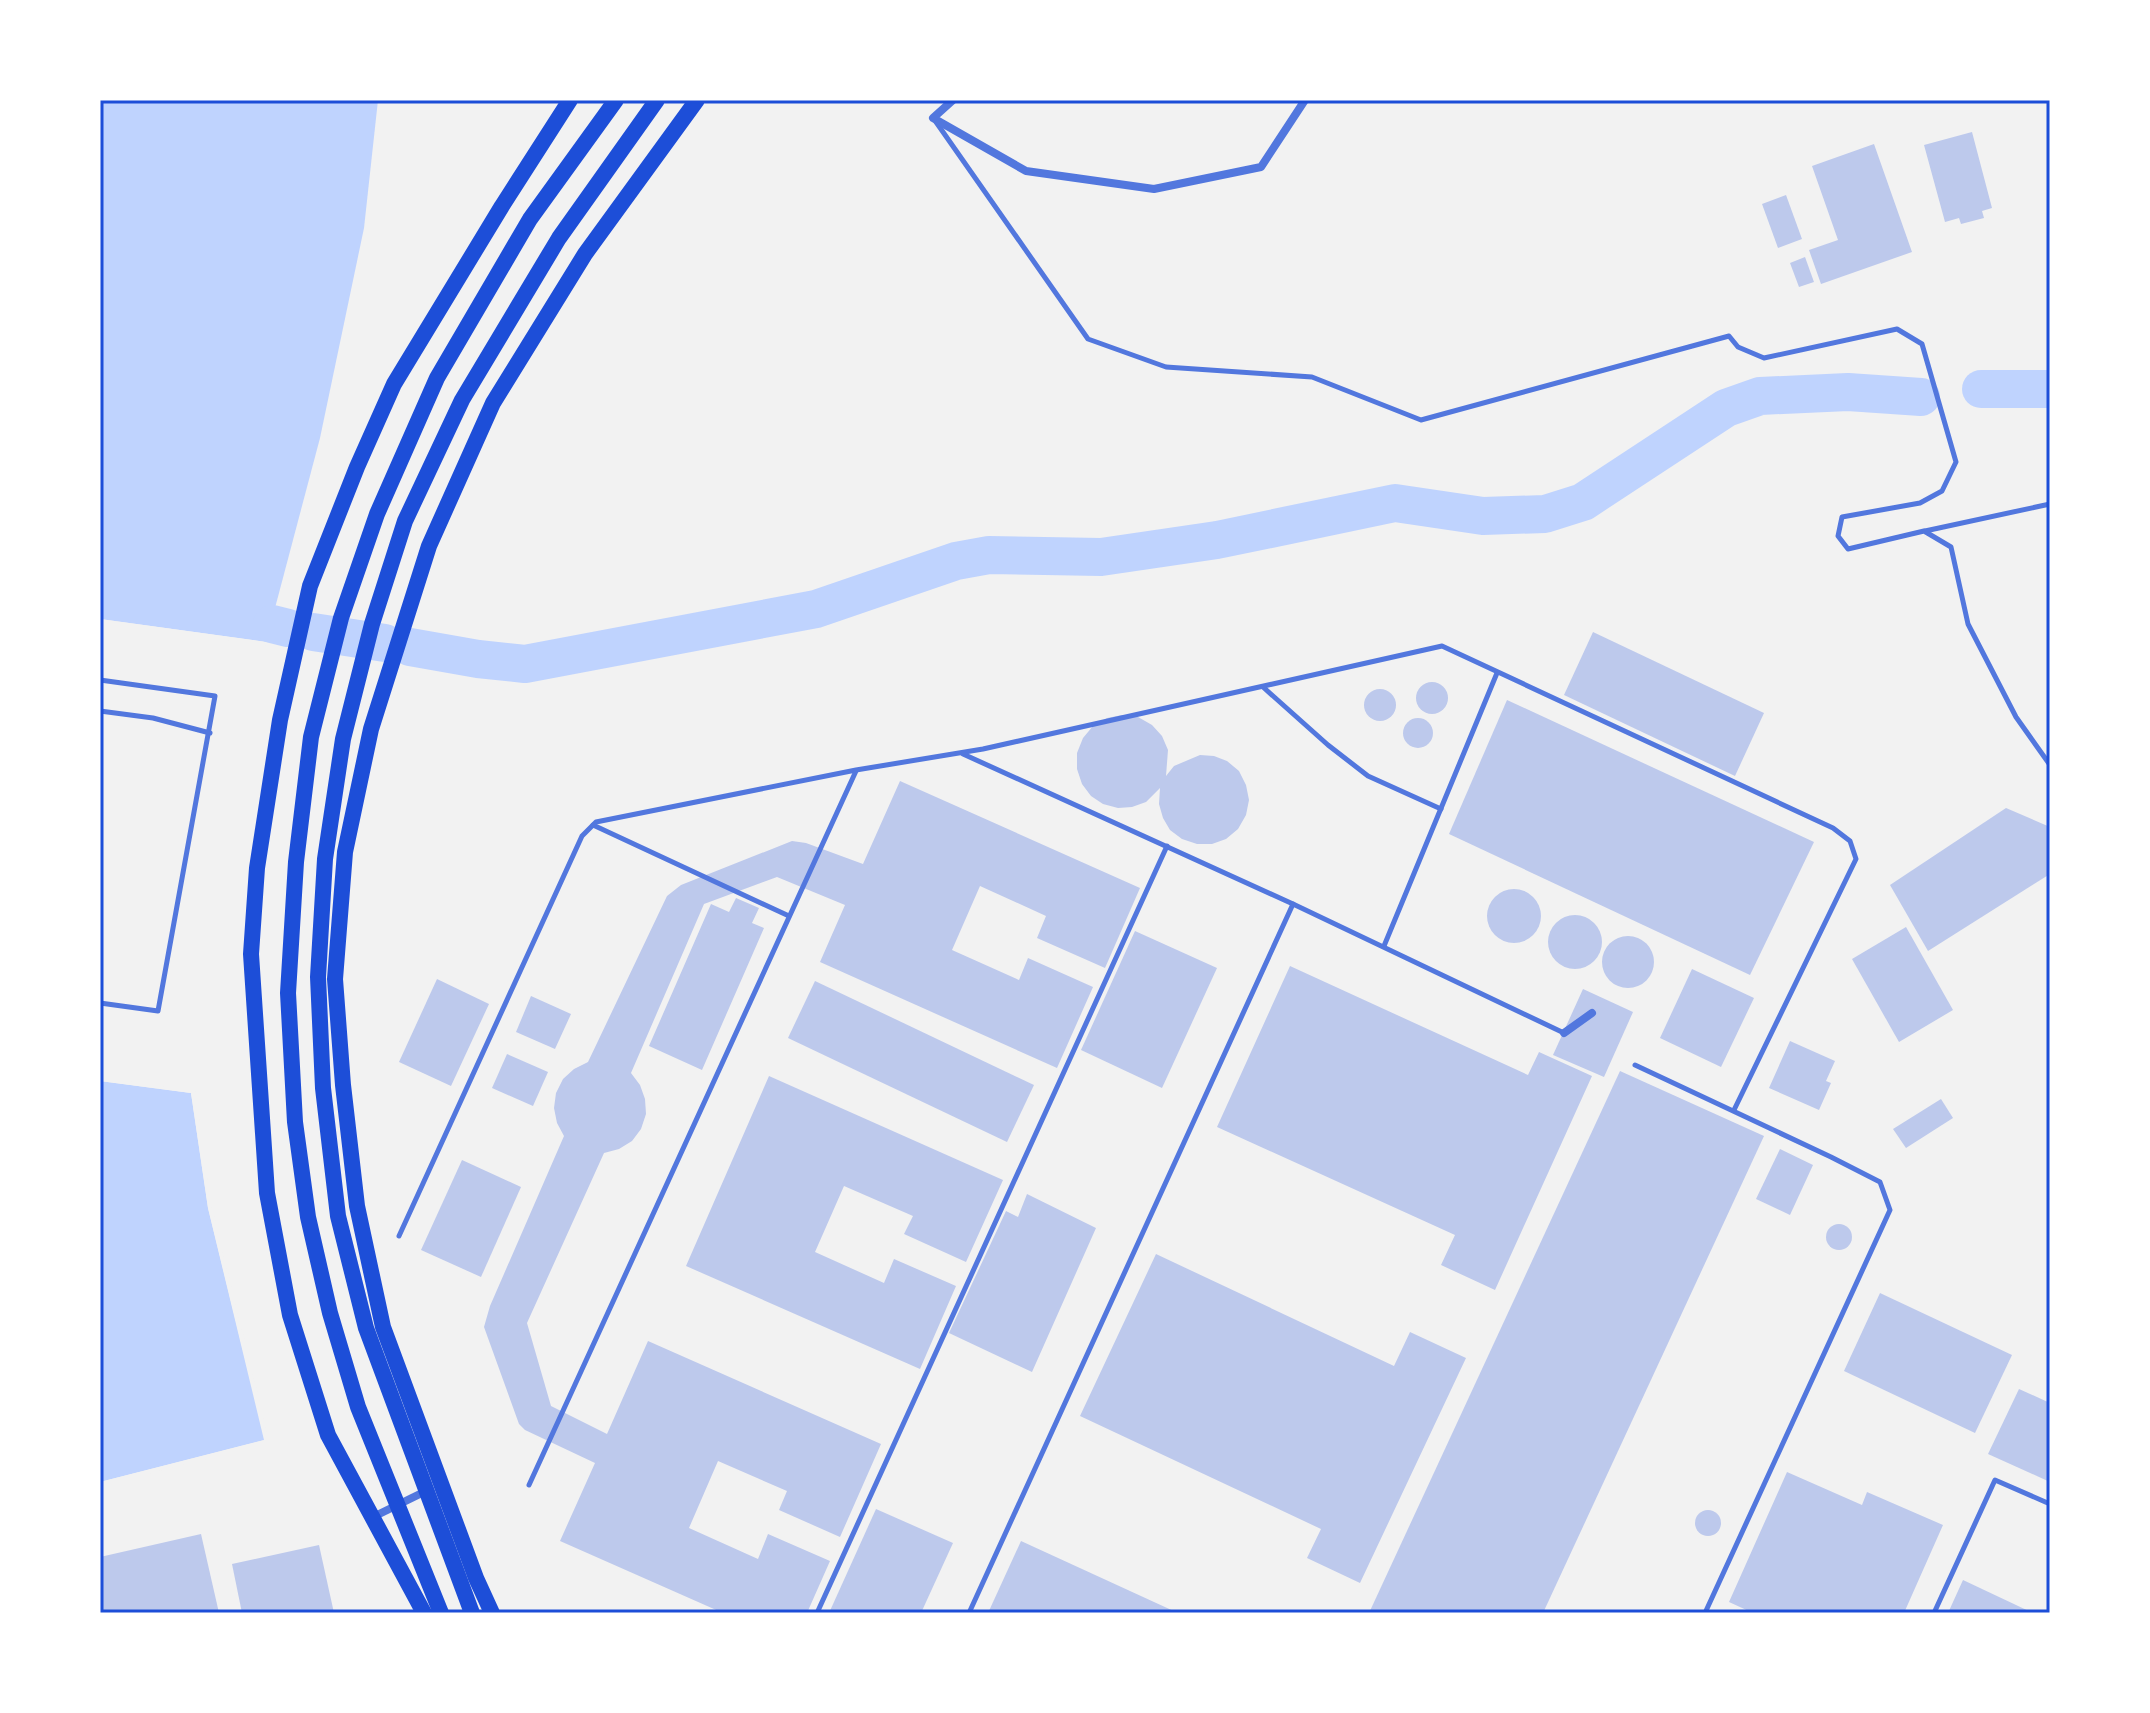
<svg xmlns="http://www.w3.org/2000/svg" width="2150" height="1713" font-family="'Libre Baskerville',serif">
  <style>
    .water { fill: #bfd3fe }
    .pier { fill: #f2f2f2 }
    .lines { fill: none; stroke-linecap: round; stroke-linejoin: round }
    .river { stroke: #bfd3fe; stroke-width: 38 }
    .building { fill: #bdc9ec }
    .service { stroke: #5277de; stroke-width: 5 }
    .minor { stroke: #5277de; stroke-width: 8 }
    .primary { stroke: #1d4ed8; stroke-width: 16 }
    .trunk { stroke: #1d4ed8; stroke-width: 16 }
    .neatline { fill: none; stroke: #1d4ed8; stroke-width: 3 }
  </style>
  <rect width="100%" height="100%" fill="#f2f2f2"/>
  <g class="water">
    <polygon points="100,100 378,100 364,228 320,438 266,642 100,619"/>
    <polygon points="100,1081 191,1093 208,1208 265,1440 100,1482"/>
  </g>
  <g class="pier">
    <polygon points="100,619 266,642 266,646 100,623"/>
    <polygon points="100,1077 195,1091 212,1208 269,1440 266,1444 100,1486 100,1482 264,1440 208,1208 191,1093 100,1081"/>
  </g>
  <g class="lines">
    <g class="river">
      <polyline points="1981,389 2050,389"/>
      <polyline points="272,624 288,628"/>
      <polyline points="313,632 385,643"/>
      <polyline points="410,647 478,659 525,664 816,609 956,561 989,555 1101,557 1217,540 1395,503 1483,516 1545,514 1583,502 1726,408 1760,396 1848,392 1921,397"/>
    </g>
  </g>
  <g class="building">
    <polygon points="1972,132 1992,208 1982,211 1984,218 1961,224 1959,218 1945,222 1924,145"/>
    <polygon points="1874,144 1912,252 1821,284 1809,250 1838,240 1812,166"/>
    <polygon points="1786,195 1802,239 1778,248 1762,204"/>
    <polygon points="1805,257 1814,282 1799,287 1790,263"/>
    <polygon points="1593,632 1764,713 1735,776 1564,695"/>
    <circle cx="1432" cy="698" r="16"/>
    <circle cx="1380" cy="705" r="16"/>
    <polygon points="1507,700 1814,842 1750,975 1449,834"/>
    <polygon points="1122,715 1138,717 1152,725 1162,736 1168,750 1166,776 1174,766 1200,755 1214,756 1227,761 1239,771 1246,785 1249,800 1246,815 1238,829 1226,839 1212,844 1197,844 1182,839 1170,830 1163,818 1159,804 1160,788 1146,802 1132,807 1118,808 1103,804 1091,796 1082,784 1077,769 1077,753 1083,738 1093,726 1107,718"/>
    <circle cx="1418" cy="733" r="15"/>
    <polygon points="900,781 1140,888 1105,968 1037,938 1046,916 980,886 952,950 1019,980 1028,958 1093,987 1057,1068 820,962 845,905 777,877 704,904 631,1073 640,1085 645,1099 646,1114 641,1129 632,1141 619,1149 604,1153 527,1323 551,1406 607,1434 648,1341 881,1444 840,1537 779,1510 787,1491 718,1461 689,1528 758,1559 768,1534 830,1561 807,1613 723,1613 560,1541 595,1463 525,1430 519,1424 484,1327 490,1306 564,1136 557,1123 554,1108 556,1093 563,1079 574,1069 588,1062 667,896 681,885 792,841 806,843 863,864"/>
    <polygon points="2006,808 2050,827 2050,874 1928,951 1890,885"/>
    <circle cx="1514" cy="916" r="27"/>
    <polygon points="736,898 759,908 752,923 764,928 702,1070 649,1046 711,904 729,912"/>
    <circle cx="1575" cy="942" r="27"/>
    <polygon points="1906,927 1953,1010 1899,1042 1852,959"/>
    <polygon points="1135,931 1217,968 1162,1088 1081,1050"/>
    <circle cx="1628" cy="962" r="26"/>
    <polygon points="1290,966 1528,1075 1539,1052 1592,1076 1495,1290 1441,1265 1455,1235 1217,1127"/>
    <polygon points="1692,969 1754,998 1721,1067 1660,1038"/>
    <polygon points="437,979 489,1004 451,1086 399,1062"/>
    <polygon points="815,981 1034,1085 1007,1142 788,1038"/>
    <polygon points="1583,989 1633,1012 1604,1077 1553,1055"/>
    <polygon points="531,996 571,1014 555,1049 516,1032"/>
    <polygon points="1790,1041 1835,1061 1826,1081 1831,1083 1819,1110 1769,1088"/>
    <polygon points="507,1054 548,1072 533,1106 492,1088"/>
    <polygon points="1620,1071 1764,1136 1543,1613 1369,1613"/>
    <polygon points="769,1076 1003,1180 966,1262 904,1234 913,1216 844,1186 815,1252 884,1283 894,1259 956,1286 920,1369 686,1266"/>
    <polygon points="1941,1099 1953,1118 1906,1148 1893,1129"/>
    <polygon points="1780,1149 1813,1165 1790,1215 1756,1199"/>
    <polygon points="462,1160 521,1187 481,1277 421,1250"/>
    <polygon points="1027,1194 1096,1228 1032,1372 949,1333 1006,1211 1018,1217"/>
    <circle cx="1839" cy="1237" r="13"/>
    <polygon points="1156,1254 1394,1366 1410,1332 1466,1358 1360,1583 1307,1558 1321,1529 1080,1416"/>
    <polygon points="1880,1293 2012,1355 1975,1433 1844,1371"/>
    <polygon points="2019,1389 2050,1403 2050,1482 1988,1454"/>
    <polygon points="1787,1472 1862,1505 1867,1492 1943,1525 1904,1613 1753,1613 1729,1602"/>
    <polygon points="876,1509 953,1543 921,1613 829,1613"/>
    <circle cx="1708" cy="1523" r="13"/>
    <polygon points="201,1534 219,1613 100,1613 100,1557"/>
    <polygon points="1021,1541 1178,1613 988,1613"/>
    <polygon points="319,1545 334,1613 242,1613 232,1564"/>
    <polygon points="1963,1580 2033,1613 1948,1613"/>
  </g>
  <g class="lines">
    <g class="service">
      <polyline points="936,122 1088,339 1166,367 1312,377 1421,420 1729,336 1738,347 1764,358 1897,329 1922,344 1956,462 1942,491 1920,503 1842,517 1838,536 1848,549 1924,531 1951,547 1968,624 2016,717 2050,765"/>
      <polyline points="1925,531 2050,504"/>
      <polyline points="100,680 215,696 158,1011 100,1003"/>
      <polyline points="1263,687 1328,745 1368,776 1441,809"/>
      <polyline points="100,711 153,718 210,733"/>
      <polyline points="963,754 1293,904"/>
      <polyline points="593,825 789,916"/>
      <polyline points="1384,946 1497,673"/>
      <polyline points="1635,1065 1831,1157 1880,1182 1890,1210 1705,1613"/>
      <polyline points="399,1236 582,836 596,822 856,770 983,749 1442,646 1833,828 1850,841 1856,859 1734,1110"/>
      <polyline points="529,1485 856,771"/>
      <polyline points="817,1613 1167,846"/>
      <polyline points="969,1613 1293,904 1564,1033"/>
      <polyline points="1934,1613 1995,1480 2050,1504"/>
    </g>
    <g class="minor">
      <polyline points="953,100 933,118 1026,171 1154,189 1261,167 1305,100"/>
      <polyline points="1564,1033 1592,1013"/>
      <polyline points="373,1517 426,1491"/>
    </g>
    <g class="primary">
      <polyline points="424,1613 328,1435 290,1315 267,1193 251,954 257,868 280,720 310,586 357,467 394,384 502,206 570,100"/>
      <polyline points="492,1613 476,1578 383,1327 357,1206 343,1085 335,979 345,852 371,729 429,546 493,403 585,254 697,100"/>
    </g>
    <g class="trunk">
      <polyline points="441,1613 358,1407 330,1313 308,1217 295,1122 288,993 296,862 311,737 341,618 377,514 437,378 530,219 616,100"/>
      <polyline points="472,1613 366,1328 338,1216 323,1088 318,977 325,859 343,739 372,624 405,521 462,400 559,238 657,100"/>
    </g>
  </g>
  <rect width="2150" height="1713" fill="none" stroke="#ffffff" stroke-width="204"/>
  <rect x="102" y="102" width="1946" height="1509" class="neatline"/>
</svg>
